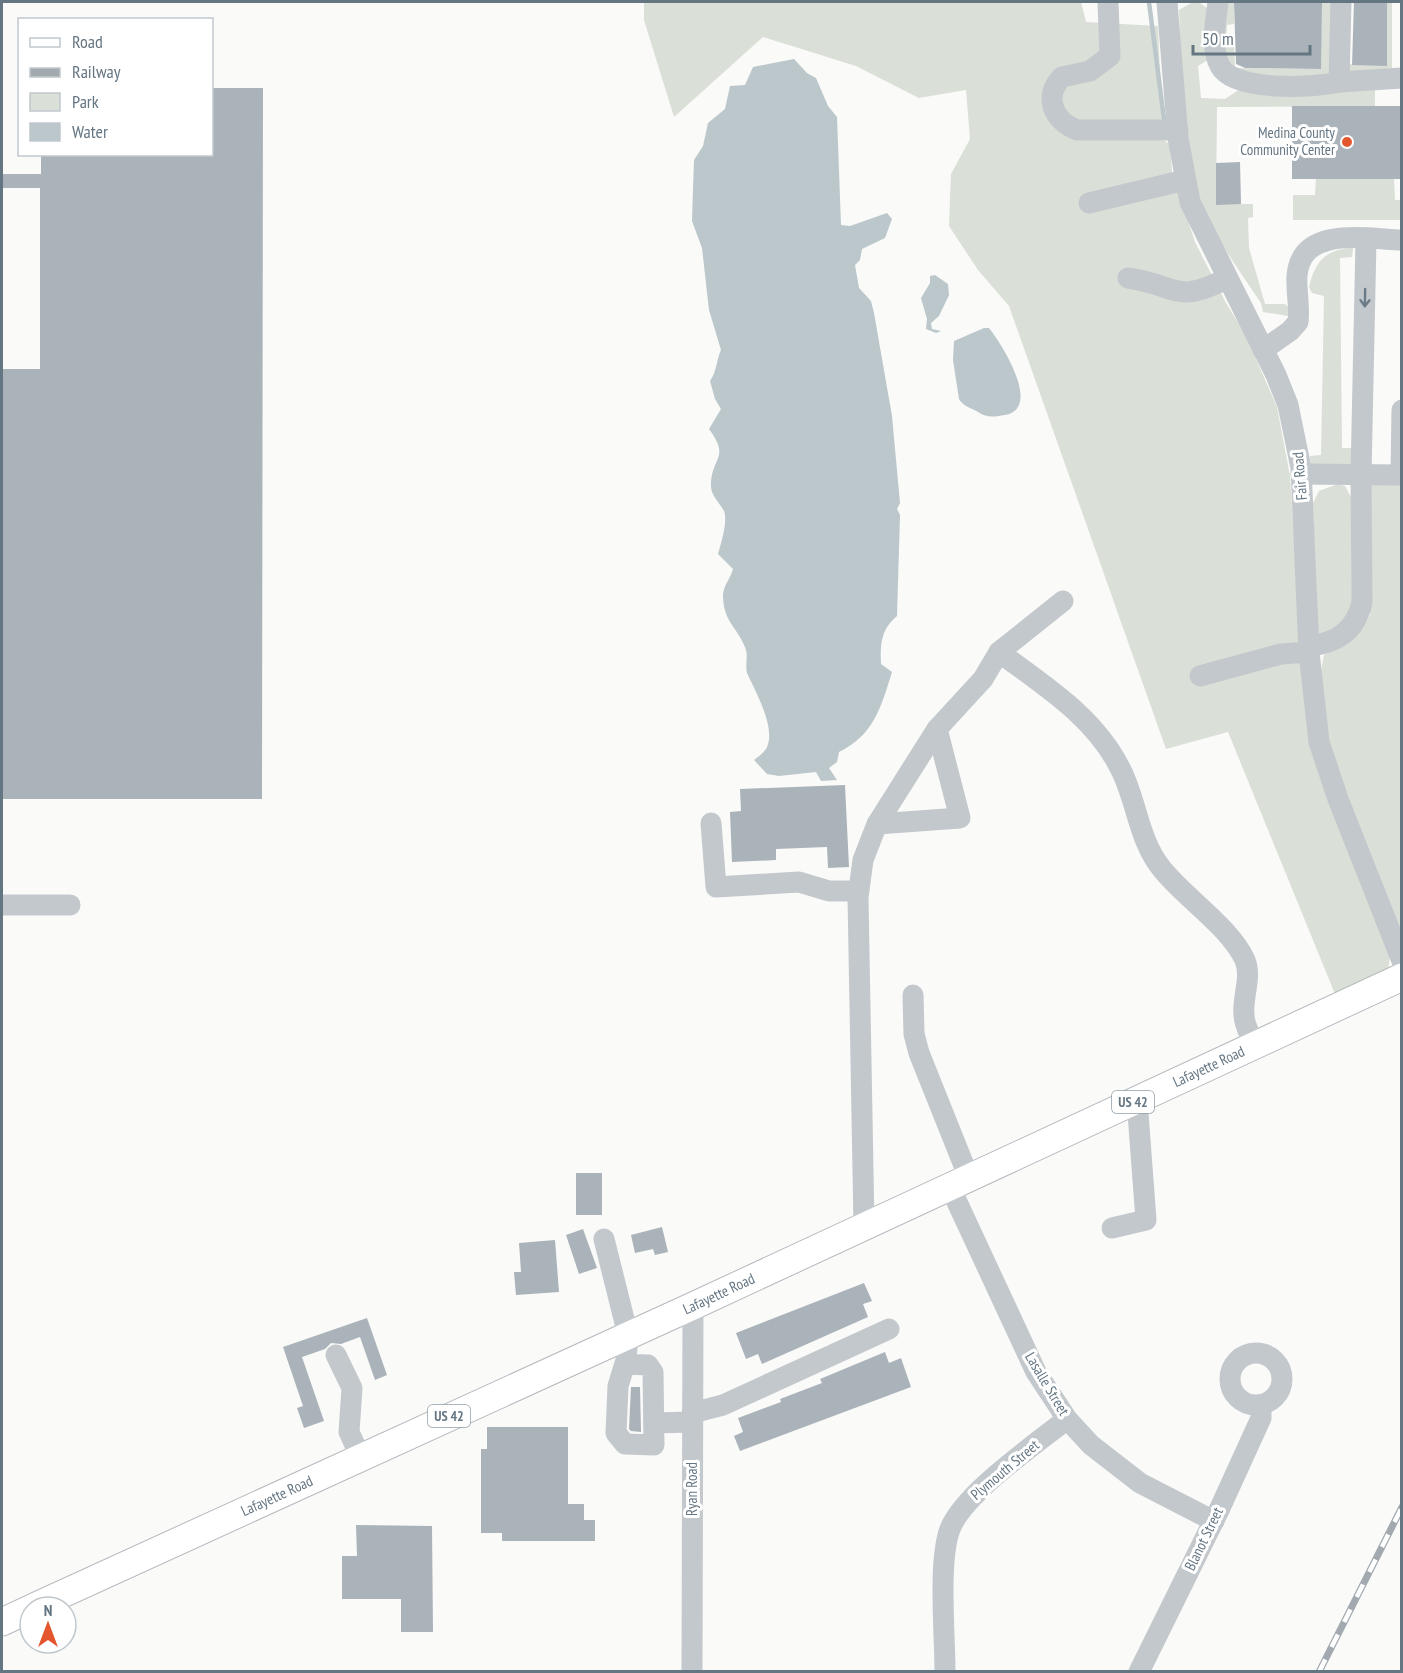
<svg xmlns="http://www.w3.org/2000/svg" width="1403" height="1673" font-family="'PT Sans Narrow',sans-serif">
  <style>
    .green { fill: #dadfd7; fill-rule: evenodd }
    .water { fill: #bbc7cb }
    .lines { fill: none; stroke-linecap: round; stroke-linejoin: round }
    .stream { stroke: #bbc7cb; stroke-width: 4.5 }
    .building { fill: #aab3b9 }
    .major-casing { stroke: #b5babe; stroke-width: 29 }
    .minor { stroke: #c3c8cc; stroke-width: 21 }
    .major { stroke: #fff; stroke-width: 27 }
    .rail-casing { stroke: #a2aab0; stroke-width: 7 }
    .rail { stroke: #fff; stroke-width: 4.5; stroke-dasharray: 14; stroke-linecap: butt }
    .oneway { stroke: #6a7a87 }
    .poi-dot { fill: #e4572e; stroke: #fff; stroke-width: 2 }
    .labels { text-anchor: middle; stroke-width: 6; stroke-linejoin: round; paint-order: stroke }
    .shield { fill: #fff; stroke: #939fa8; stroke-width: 1.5 }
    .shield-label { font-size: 14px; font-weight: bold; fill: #657683 }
    .poi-label { font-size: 15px; fill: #657683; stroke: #fff; text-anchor: end }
    .street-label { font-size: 15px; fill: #657683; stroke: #fff }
  </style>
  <rect width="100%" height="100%" fill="#fafaf8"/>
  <g class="green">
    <polygon points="644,2 1081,2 1086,22 1158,26 1162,122 1156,137 1167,142 1170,147 1172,172 1195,242 1226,303 1245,334 1277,407 1290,476 1300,636 1390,957 1388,971 1335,994 1228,732 1166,749 1009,306 978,270 949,226 951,174 970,139 966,90 919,98 856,66 763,37 674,117 644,20"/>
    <path d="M1227,2H1336C1336,22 1343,57 1329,74C1318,87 1253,81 1238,74C1233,72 1228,66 1225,61C1216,44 1224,19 1227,2ZM1234,3H1322L1321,33H1266V41L1321,42V69L1235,68L1234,42L1232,39H1226L1227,25L1234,24Z"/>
    <polygon points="1387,2 1392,2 1392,68 1348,74 1347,64 1387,65"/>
    <path d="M1191,3H1200L1211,11V58L1198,66L1201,98L1225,99L1243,87L1375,90V106L1217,107L1216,204H1253V217L1248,218L1249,248L1265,304H1285L1289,308L1288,316L1263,312L1261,303C1241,273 1218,242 1203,209C1180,154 1182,70 1179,10Z"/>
    <polygon points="1316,178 1394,179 1395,200 1401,200 1401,220 1293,220 1293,195 1315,195"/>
    <path d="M1353,248L1352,257L1340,258L1342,448H1355L1356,465L1311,466L1310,456L1321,455L1324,296L1312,293L1309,287C1315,262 1325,249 1353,248Z"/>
    <path d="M1371,482L1401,483V937C1375,869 1306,725 1324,655C1342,642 1360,637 1370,615Z"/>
    <polygon points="1338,484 1345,486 1351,497 1352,609 1344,627 1320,636 1317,630 1313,503 1319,491"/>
  </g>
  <g class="water">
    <path d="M794,59L807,73L816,78L828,106L837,117L841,225L850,226L887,213L892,219L885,238L862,249L860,260L855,265L859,288L871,301L874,313L892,416L900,503L897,509L900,515L897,616C881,629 880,644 881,664L892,672C881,707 874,735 839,752L837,762L829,768L837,780L821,781L816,772L779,776L767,774L754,760C758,757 765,752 767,747C776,727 755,691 747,673C745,665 748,657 746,650C739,628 723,623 723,595C723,587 731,577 733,569L718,554C721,543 728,522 724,511C720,503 711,496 711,486C711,456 731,459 709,429L721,409L715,399L710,381C717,371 716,361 721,350L709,310L702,248L692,221L693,189L694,160L703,146L708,123L725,109L730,86L745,85L753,67Z"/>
    <polygon points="935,275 948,284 949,295 939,316 931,323 932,329 941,331 936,333 926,329 927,319 921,298 930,283 930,276"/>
    <path d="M984,328H989C1001,343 1043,408 1005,415C994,417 987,418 978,412C971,408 963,406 959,399L953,360L954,341Z"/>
  </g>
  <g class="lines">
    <polyline class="stream" points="1149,2 1164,119"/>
  </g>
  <g class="building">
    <polygon points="1354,2 1387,2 1387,66 1352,65"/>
    <polygon points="1234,3 1322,3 1321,69 1245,68 1236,64"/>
    <polygon points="212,88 263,88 262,799 2,799 2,369 40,369 40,188 2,188 2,174 41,174 41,154 212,154"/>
    <rect x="1292" y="106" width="109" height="73"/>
    <polygon points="1240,162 1241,204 1216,205 1216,163"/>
    <polygon points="845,785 849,867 828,868 827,847 776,849 776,860 732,862 730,812 741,811 740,789"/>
    <rect x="576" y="1173" width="26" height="42"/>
    <polygon points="662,1227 668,1252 655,1255 653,1249 635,1253 631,1235"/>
    <polygon points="583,1229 597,1268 579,1274 566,1235"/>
    <polygon points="555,1240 559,1292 516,1295 514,1272 521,1272 519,1243"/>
    <polygon points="864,1283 872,1301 863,1304 868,1317 762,1364 758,1354 746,1359 736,1333"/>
    <polygon points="367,1318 387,1375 375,1380 360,1337 341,1344 331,1343 325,1349 302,1357 324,1421 304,1428 297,1408 303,1406 283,1347"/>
    <polygon points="885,1352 889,1363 901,1358 911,1387 740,1451 734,1436 743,1432 738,1418 781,1402 780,1399 822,1383 820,1379"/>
    <polygon points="631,1387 640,1387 641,1432 631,1431 629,1429"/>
    <polygon points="487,1427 568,1427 568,1504 584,1504 584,1520 595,1520 595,1541 502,1541 502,1533 481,1533 481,1449 487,1449"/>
    <polygon points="356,1525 432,1526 433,1632 401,1632 401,1599 342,1599 342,1556 357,1556"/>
  </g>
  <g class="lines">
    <g class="major-casing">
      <g id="major">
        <path id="s1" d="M34,1607L693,1306L1402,977"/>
        <polyline points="2,1622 30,1609"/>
      </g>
    </g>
    <g class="minor">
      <path d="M1108,2L1110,56L1090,71L1062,77C1043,96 1053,121 1077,130H1178"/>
      <polyline points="1167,2 1178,138 1190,202 1276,375 1288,405 1301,468 1309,652 1319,742 1338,799 1402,961"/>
      <path d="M1218,2C1216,20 1210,48 1220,66C1234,92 1313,88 1339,82L1341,2"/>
      <polyline points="1339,82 1402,78"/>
      <polyline points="1089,203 1185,180"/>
      <path d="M1128,278C1178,285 1174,305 1226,279"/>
      <path d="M1263,350L1290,331L1298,322C1300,307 1296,291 1297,276C1301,225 1366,239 1402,240"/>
      <polyline points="1301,474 1402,475"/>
      <polyline points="1401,475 1402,410"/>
      <path d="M1308,646C1336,644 1356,631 1362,602L1361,475L1366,240"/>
      <path d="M999,652C1044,686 1094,716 1120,768C1137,800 1138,840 1162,869C1185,898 1230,927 1245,960C1252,978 1242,997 1244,1015C1244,1025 1251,1036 1254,1045"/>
      <polyline points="1200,676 1281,654 1309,652"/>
      <polyline points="711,823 716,887 799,882 829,891 859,891"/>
      <polyline points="877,824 960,818 937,729"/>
      <polyline points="2,905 70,905"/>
      <polyline points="913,995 914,1034 919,1053 969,1178"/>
      <polyline points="950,1187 1036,1372 1067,1419 1091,1445 1140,1483 1214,1521"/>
      <polyline points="864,1226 858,897 863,860 877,824 937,729 983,679 999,652 1063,601"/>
      <polyline points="1112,1228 1146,1220 1137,1100"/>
      <polyline points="604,1239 628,1335 626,1360 618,1386 616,1433 625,1444 654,1445 653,1372 648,1365 625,1364"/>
      <circle cx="1256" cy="1379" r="26"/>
      <polyline points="336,1355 352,1388 349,1432 360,1456"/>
      <polyline points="692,1413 723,1405 889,1329"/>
      <polyline points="654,1423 692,1422"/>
      <polyline points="692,1672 693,1306"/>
      <path d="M945,1672C945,1634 938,1561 950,1529C964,1493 1036,1444 1067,1419"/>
      <polyline points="1139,1672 1220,1508 1261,1418 1261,1405"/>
    </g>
    <use href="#major" class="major"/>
    <g class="rail-casing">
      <polyline id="rail" points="1319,1672 1402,1507"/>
    </g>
    <use href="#rail" class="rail"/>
  </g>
  <defs><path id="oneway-shaft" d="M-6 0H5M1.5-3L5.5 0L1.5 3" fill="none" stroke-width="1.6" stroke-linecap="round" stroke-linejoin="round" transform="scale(1.5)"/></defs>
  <use class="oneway" href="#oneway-shaft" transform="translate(1365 298) rotate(91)"/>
  <circle class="poi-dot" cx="1347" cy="142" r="6"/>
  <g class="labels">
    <g class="shield">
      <rect x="1112" y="1091" width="42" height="22" rx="4.5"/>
      <rect x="428" y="1405" width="42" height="22" rx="4.5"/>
    </g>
    <g class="shield-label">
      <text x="1133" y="1107">US 42</text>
      <text x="449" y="1421">US 42</text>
    </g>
    <g class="poi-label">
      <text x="1335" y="138">Medina County<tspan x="1335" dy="17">Community Center</tspan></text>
    </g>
    <g class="street-label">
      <text transform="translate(1300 476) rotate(-95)" y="5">Fair Road</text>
      <text dy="5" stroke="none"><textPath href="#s1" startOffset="1293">Lafayette Road</textPath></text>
      <text dy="5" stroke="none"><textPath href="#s1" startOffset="753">Lafayette Road</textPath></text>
      <text transform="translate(1047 1384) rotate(59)" y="5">Lasalle Street</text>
      <text transform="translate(1005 1470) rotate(-40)" y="5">Plymouth Street</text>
      <text transform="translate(692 1489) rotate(-90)" y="5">Ryan Road</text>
      <text dy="5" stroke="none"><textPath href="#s1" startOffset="267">Lafayette Road</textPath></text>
      <text transform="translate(1204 1539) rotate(-64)" y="5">Blanot Street</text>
    </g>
  </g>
  <rect width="1403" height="1673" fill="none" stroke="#657683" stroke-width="6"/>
  <rect x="18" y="18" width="195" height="138" fill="#ffffff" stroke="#c1c8cd" stroke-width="1.5"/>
  <rect x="30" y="38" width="30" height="9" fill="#ffffff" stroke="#c1c8cd" stroke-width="1.5"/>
  <text x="72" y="48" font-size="18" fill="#657683">Road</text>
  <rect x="30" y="68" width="30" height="9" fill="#a2aab0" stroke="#c1c8cd" stroke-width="1.5"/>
  <text x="72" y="78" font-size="18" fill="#657683">Railway</text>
  <rect x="30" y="93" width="30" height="18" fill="#dadfd7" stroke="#c1c8cd" stroke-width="1.5"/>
  <text x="72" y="108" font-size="18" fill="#657683">Park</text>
  <rect x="30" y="123" width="30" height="18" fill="#bbc7cb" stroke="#c1c8cd" stroke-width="1.5"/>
  <text x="72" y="138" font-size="18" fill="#657683">Water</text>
  <g transform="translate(48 1625)"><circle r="28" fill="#ffffff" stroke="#c1c8cd" stroke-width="1.5"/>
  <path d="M0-4.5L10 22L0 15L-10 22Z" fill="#e4572e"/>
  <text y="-9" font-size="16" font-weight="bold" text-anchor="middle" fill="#657683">N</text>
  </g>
  <path d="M1193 45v9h117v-9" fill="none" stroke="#657683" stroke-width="3"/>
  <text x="1202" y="45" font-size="18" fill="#657683" stroke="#ffffff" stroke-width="4.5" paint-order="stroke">50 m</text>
</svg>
